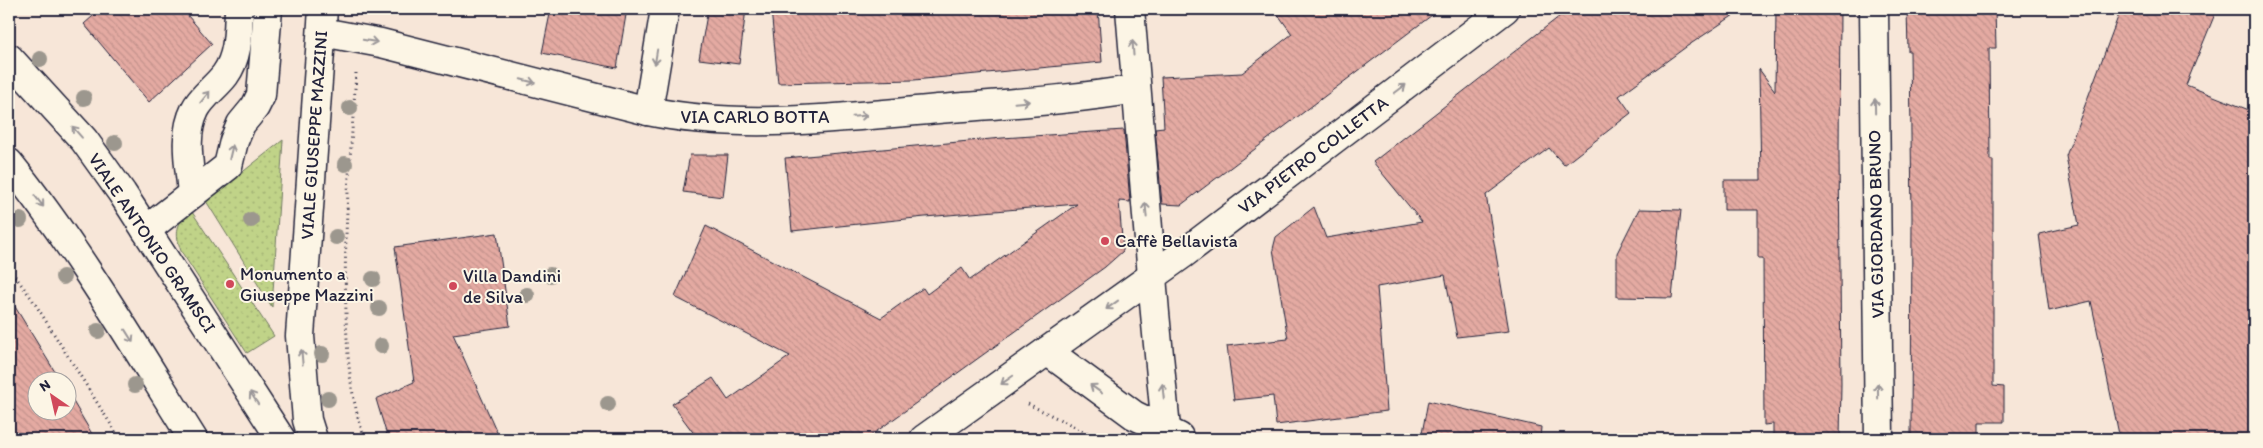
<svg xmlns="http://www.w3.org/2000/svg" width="2263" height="448" font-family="Itim,sans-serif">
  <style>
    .grass { fill: url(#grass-dots); stroke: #717a62 }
    .building { fill: url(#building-back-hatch); stroke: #22223b }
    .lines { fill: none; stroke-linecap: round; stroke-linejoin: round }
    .street-casing { stroke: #22223b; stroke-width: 31 }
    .primary-casing { stroke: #22223b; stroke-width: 31 }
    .path { stroke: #22223b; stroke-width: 3; stroke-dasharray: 1 4; stroke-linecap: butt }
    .street { stroke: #fcf5e5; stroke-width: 28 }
    .primary { stroke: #fcf5e5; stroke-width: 28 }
    .tree { fill: #9c978e }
    .oneway { stroke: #9a9698 }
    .poi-dot { fill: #d1495b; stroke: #fcf5e5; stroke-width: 2 }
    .labels { text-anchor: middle; stroke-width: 4; stroke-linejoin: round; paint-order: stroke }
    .street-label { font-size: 18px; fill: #22223b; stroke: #fcf5e5 }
    .poi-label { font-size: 18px; fill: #22223b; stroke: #fcf5e5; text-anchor: start }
  </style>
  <defs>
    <pattern id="grass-dots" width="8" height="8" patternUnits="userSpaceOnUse" patternTransform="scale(1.25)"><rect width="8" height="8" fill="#c0d388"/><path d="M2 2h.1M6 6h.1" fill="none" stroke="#a5b576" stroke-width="1.8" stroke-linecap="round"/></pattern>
    <pattern id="building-back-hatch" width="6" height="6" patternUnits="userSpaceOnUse" patternTransform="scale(1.25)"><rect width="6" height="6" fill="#e4aaa2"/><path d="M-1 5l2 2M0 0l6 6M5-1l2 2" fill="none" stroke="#c3928c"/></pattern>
  </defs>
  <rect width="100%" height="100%" fill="#f7e6d8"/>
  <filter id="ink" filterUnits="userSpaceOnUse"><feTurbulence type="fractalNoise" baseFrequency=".02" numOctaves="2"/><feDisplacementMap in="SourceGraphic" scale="10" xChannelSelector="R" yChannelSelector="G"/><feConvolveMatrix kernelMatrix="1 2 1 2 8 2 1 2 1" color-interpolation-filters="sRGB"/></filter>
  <g filter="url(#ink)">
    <g class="grass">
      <polygon points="283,140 272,307 206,201"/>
      <path d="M190,209L274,336L247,353L181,251C174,231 177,224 190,209Z"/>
    </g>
    <g class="building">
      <polygon points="101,9 182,9 212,44 149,102 84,24"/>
      <polygon points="551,9 627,9 617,68 542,53"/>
      <polygon points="708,9 746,9 739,64 699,59"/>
      <polygon points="771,9 1098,9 1102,62 914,80 778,83"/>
      <polygon points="1274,9 1440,9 1181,205 1162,204 1155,128 1164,127 1161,77 1242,73 1292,34"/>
      <polygon points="1569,9 1743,9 1686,47 1619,96 1631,113 1564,165 1549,148 1486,195 1509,331 1457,337 1445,275 1377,287 1387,411 1276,425 1273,396 1234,400 1227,346 1288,339 1273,249 1276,237 1314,207 1326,238 1422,222 1373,162"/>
      <polygon points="1776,9 1840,9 1839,152 1841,384 1840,439 1773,439 1773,424 1764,425 1763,258 1758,258 1758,210 1724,210 1724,180 1761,180 1759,69 1775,91"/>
      <polygon points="1907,9 1995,9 1996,48 1989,48 1990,160 1993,160 1993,386 2004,387 2004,422 1979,422 1979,439 1911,439 1912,218 1910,51 1908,51"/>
      <polygon points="2121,9 2217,9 2186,85 2254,112 2254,296 2248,297 2254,334 2254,439 2120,439 2091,301 2049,311 2039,234 2079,225 2066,156"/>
      <polygon points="1124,130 1130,202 1119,201 1123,251 1105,267 866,439 698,439 672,404 713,378 728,400 790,356 675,297 706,226 881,318 923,288 927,294 962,268 970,280 1077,204 925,217 792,231 785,158 1002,138"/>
      <polygon points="690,155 728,155 723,197 683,192"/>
      <polygon points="1639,209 1681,210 1672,298 1617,297 1617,253"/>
      <polygon points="497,233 510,326 453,334 500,439 388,439 376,399 414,382 395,247"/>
      <polygon points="9,297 60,380 38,380 38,410 68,410 68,393 95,439 9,439"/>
      <polygon points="1428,401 1541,427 1540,439 1421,439"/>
    </g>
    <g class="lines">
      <g class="street-casing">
        <g id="street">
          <polyline points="1130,9 1155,313 1167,439"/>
          <polyline points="1874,9 1879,439"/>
          <path d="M322,32L381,43L648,111C739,130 836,118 928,110C997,104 1067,101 1136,89"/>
          <polyline points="648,111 665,9"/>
          <path d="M192,194C190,167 182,136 195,110C201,97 216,87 225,75C239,56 238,31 239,9"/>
          <polyline points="146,230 228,166 234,141 241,124 255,107 261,95 268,9"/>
          <polyline points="1047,351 1134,415 1179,437"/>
          <polyline points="313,439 307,420 300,336 323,9"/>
          <polyline points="924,439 1183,254 1505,9"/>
        </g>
      </g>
      <g class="primary-casing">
        <g id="primary">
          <polyline points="9,58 84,140 122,193 281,439"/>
          <path d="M9,163C78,249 134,345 193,439"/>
        </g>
      </g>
      <g class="path">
        <path d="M356,73C351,152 343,232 346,312C347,355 350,399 365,439"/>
        <polyline points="9,268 32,299 120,439"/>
        <polyline points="1028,404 1100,439"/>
      </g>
      <use href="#street" class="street"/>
      <use href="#primary" class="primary"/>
    </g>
    <g class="tree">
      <circle cx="40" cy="59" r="8"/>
      <circle cx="84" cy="98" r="8"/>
      <circle cx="350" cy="108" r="8"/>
      <circle cx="115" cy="143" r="8"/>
      <circle cx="345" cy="164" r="8"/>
      <circle cx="20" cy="220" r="8"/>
      <circle cx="251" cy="220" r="8"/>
      <circle cx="336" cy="237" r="8"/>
      <circle cx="550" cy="275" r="8"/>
      <circle cx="63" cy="277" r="8"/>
      <circle cx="373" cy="279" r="8"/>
      <circle cx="527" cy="295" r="8"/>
      <circle cx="379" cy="308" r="8"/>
      <circle cx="98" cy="331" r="8"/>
      <circle cx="381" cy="346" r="8"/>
      <circle cx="322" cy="354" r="8"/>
      <circle cx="135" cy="385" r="8"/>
      <circle cx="328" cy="399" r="8"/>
      <circle cx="608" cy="404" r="8"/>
    </g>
    <defs><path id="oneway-shaft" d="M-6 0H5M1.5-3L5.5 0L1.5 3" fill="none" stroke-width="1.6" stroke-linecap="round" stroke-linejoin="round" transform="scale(1.25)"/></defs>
    <g class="oneway">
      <use href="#oneway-shaft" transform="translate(370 41) rotate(10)"/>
      <use href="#oneway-shaft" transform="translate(1133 48) rotate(-94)"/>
      <use href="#oneway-shaft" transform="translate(656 57) rotate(99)"/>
      <use href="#oneway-shaft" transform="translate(528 81) rotate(14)"/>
      <use href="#oneway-shaft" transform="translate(1400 89) rotate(-37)"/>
      <use href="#oneway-shaft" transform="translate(205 97) rotate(-51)"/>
      <use href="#oneway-shaft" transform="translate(1022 102) rotate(-5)"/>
      <use href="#oneway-shaft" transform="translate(1875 106) rotate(-91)"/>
      <use href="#oneway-shaft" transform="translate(860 116) rotate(-5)"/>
      <use href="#oneway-shaft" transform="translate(77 132) rotate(-131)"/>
      <use href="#oneway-shaft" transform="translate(231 152) rotate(-77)"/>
      <use href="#oneway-shaft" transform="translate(39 201) rotate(52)"/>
      <use href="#oneway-shaft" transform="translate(1146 210) rotate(-95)"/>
      <use href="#oneway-shaft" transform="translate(1112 305) rotate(144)"/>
      <use href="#oneway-shaft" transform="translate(129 336) rotate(58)"/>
      <use href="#oneway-shaft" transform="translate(302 357) rotate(-95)"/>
      <use href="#oneway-shaft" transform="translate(1007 380) rotate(145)"/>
      <use href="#oneway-shaft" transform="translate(1096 389) rotate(-144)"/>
      <use href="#oneway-shaft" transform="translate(1163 391) rotate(-96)"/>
      <use href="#oneway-shaft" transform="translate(1878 391) rotate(-91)"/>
      <use href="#oneway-shaft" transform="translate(254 398) rotate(-123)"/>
    </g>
  </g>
  <g class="poi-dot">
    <circle cx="1105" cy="241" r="5"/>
    <circle cx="230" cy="284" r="5"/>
    <circle cx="453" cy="286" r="5"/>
  </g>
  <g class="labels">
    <g class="street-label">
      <text x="755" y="123">VIA CARLO BOTTA</text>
      <text transform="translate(314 135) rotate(-86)" y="6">VIALE GIUSEPPE MAZZINI</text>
      <text transform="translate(1313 155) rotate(-37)" y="6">VIA PIETRO COLLETTA</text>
      <text transform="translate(1876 224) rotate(-91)" y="6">VIA GIORDANO BRUNO</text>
      <text transform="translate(152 243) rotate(56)" y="6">VIALE ANTONIO GRAMSCI</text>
    </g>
    <g class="poi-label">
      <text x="1115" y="247">Caffè Bellavista</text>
      <text x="240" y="280">Monumento a<tspan x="240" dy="21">Giuseppe Mazzini</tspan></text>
      <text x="463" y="282">Villa Dandini<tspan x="463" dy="21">de Silva</tspan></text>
    </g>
  </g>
  <rect width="2263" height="448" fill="none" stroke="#fcf5e5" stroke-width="30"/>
  <rect x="15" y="15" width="2233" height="418" fill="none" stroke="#22223b" stroke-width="2" filter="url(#ink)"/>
  <g transform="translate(52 396) rotate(326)"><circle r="24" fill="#fcf5e5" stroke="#a5a1a1"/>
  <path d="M0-4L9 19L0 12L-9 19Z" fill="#d1495b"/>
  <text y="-8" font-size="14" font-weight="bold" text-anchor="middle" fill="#22223b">N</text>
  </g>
</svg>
